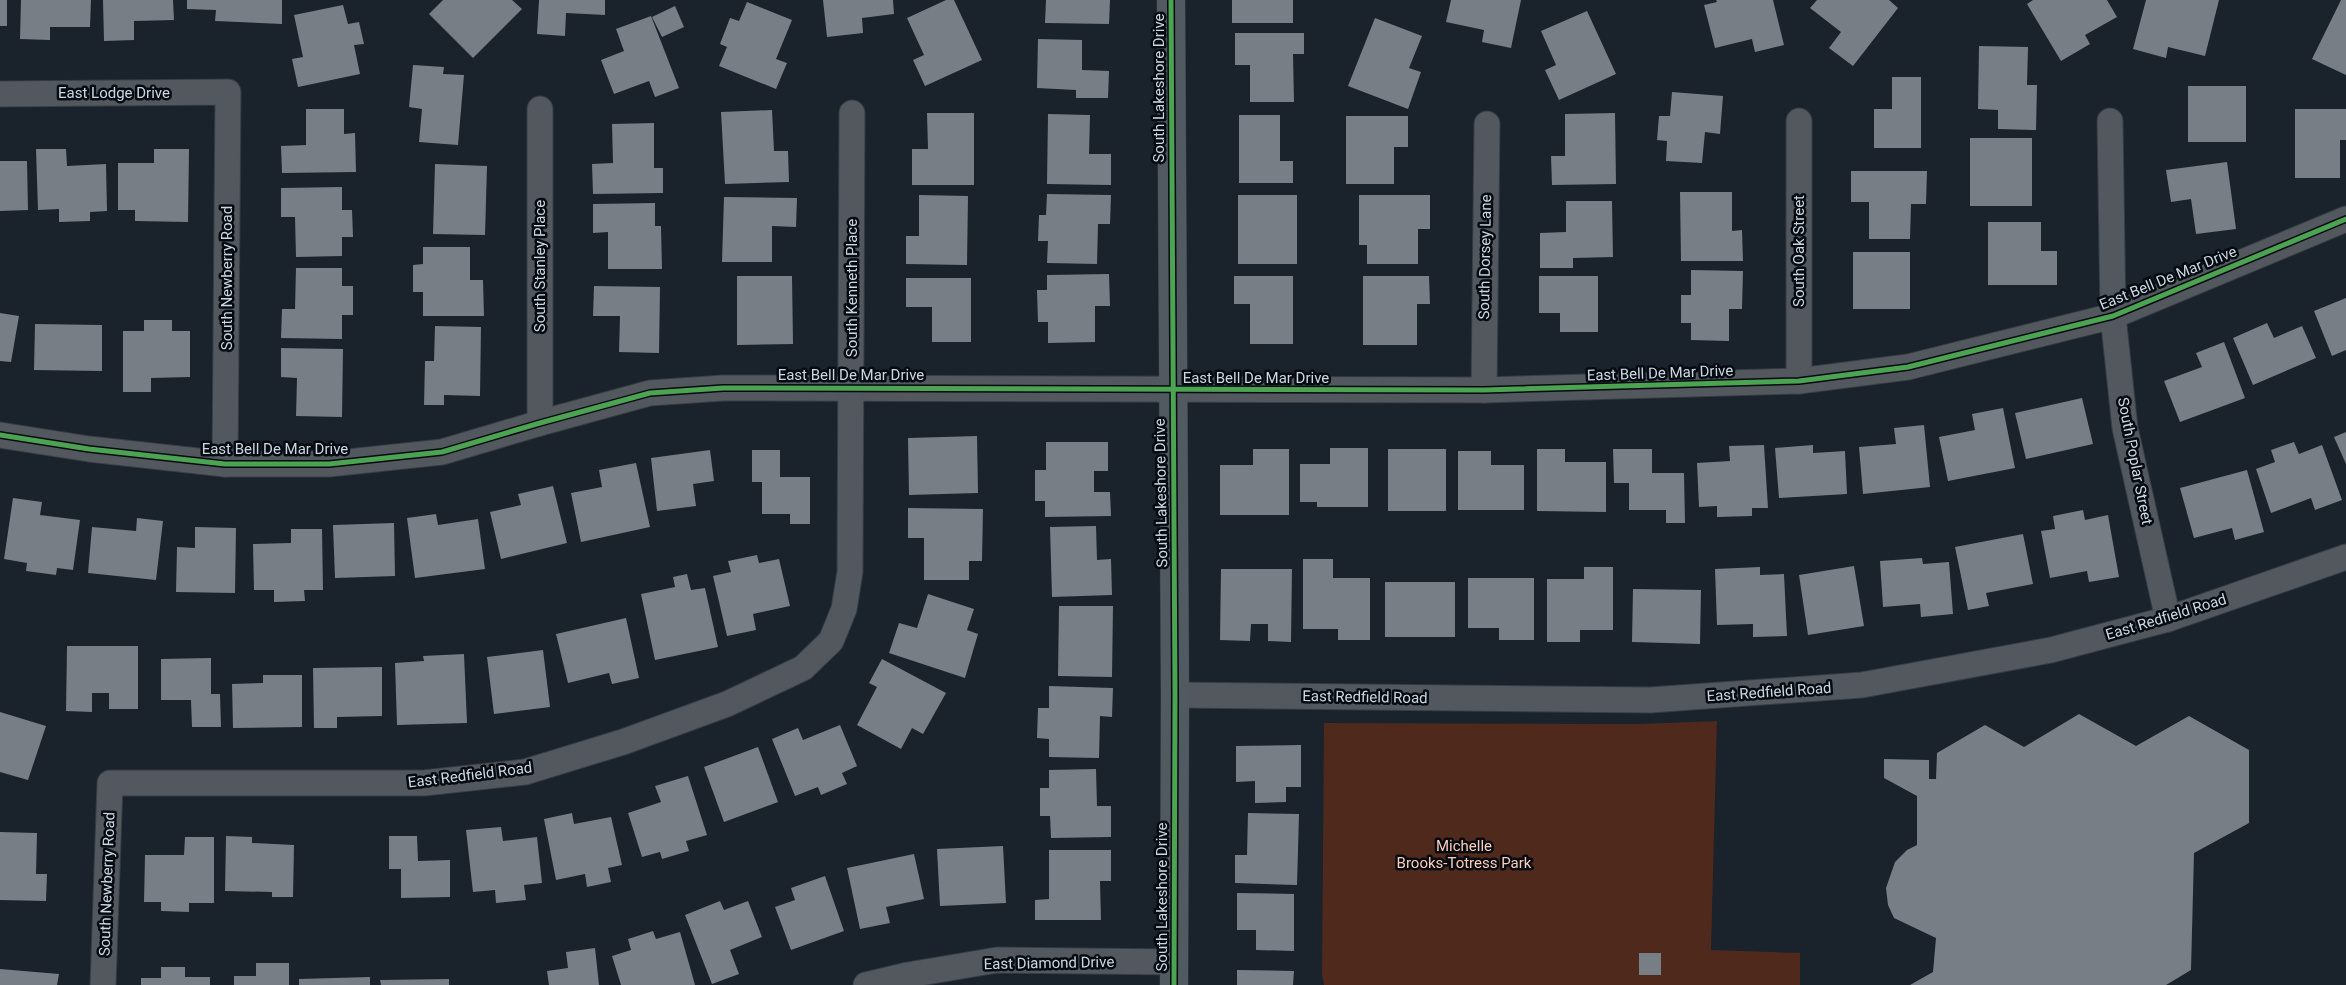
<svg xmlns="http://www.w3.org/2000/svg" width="2346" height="985" font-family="Roboto,sans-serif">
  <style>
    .green { fill: #4f291b }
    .building { fill: #777e86 }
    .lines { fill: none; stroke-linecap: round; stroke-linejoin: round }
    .street-casing { stroke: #363d44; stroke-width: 27 }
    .secondary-casing { stroke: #363d44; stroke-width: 29 }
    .street { stroke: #52585e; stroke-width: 25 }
    .secondary { stroke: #515961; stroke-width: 28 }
    .cycleway-casing { stroke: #050b11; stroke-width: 8 }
    .cycleway { stroke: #4ca352; stroke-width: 5 }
    .labels { text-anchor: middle; stroke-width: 5; stroke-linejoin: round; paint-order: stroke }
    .street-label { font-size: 15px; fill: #cdd7e1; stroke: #050b11 }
    .park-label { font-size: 15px; fill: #ffccba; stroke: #050b11 }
  </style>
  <rect width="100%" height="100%" fill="#1a222b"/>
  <polygon class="green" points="1717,721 1711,950 1800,953 1800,985 1324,985 1322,974 1324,723 1639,724"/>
  <g class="building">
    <rect x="0" y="0" width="7" height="26"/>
    <polygon points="21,0 91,0 90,27 50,27 50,40 20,39"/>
    <polygon points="103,0 173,0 174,20 134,21 134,40 104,41"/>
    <polygon points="187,0 282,0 282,24 215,21 216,10 187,9"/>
    <polygon points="443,0 512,0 522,9 473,58 429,14"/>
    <polygon points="539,0 605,0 605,15 566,13 565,36 537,34"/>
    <polygon points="823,0 893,0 894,14 862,18 863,33 827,37"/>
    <polygon points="946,0 954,0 982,60 925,86 913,60 924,55 907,18"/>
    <polygon points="1046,0 1110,0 1109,24 1045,23"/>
    <rect x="1232" y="0" width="61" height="23"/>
    <polygon points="1451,0 1521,0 1511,48 1482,42 1484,30 1446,22"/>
    <polygon points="1716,0 1773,0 1784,45 1755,52 1752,39 1715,48 1704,5 1717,2"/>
    <polygon points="1817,0 1889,0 1898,8 1853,66 1829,48 1841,32 1810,8"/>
    <polygon points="2033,0 2107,0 2117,17 2085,35 2090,44 2061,61 2027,4"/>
    <polygon points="2146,0 2219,0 2205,56 2168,47 2166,58 2133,49"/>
    <polygon points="2341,0 2346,0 2346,75 2312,59"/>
    <polygon points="747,2 792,20 776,59 787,63 776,89 719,66 727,47 720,44 730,18 739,21"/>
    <polygon points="343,5 348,24 359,22 364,44 354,45 360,74 298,87 292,59 303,57 294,15"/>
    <polygon points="675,6 684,27 662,37 652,17"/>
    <polygon points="1587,11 1616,74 1559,100 1545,70 1556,65 1541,31"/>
    <polygon points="651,16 679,88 655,97 649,81 614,94 601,60 624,51 616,29"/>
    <polygon points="1375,18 1422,36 1409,68 1421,72 1408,109 1348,86"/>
    <polygon points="1235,33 1304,33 1304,54 1293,54 1294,102 1250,102 1250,65 1235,65"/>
    <polygon points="1038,39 1082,40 1082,70 1109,71 1108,98 1076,98 1076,90 1037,88"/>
    <polygon points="1979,46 2028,47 2027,85 2037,85 2036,130 1998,129 1998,110 1978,109"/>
    <polygon points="413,65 444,67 443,74 464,75 458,145 419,142 422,109 409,107"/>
    <polygon points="1892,77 1921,77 1921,148 1874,148 1874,109 1892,109"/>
    <rect x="2188" y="86" width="58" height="56"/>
    <polygon points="1672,92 1723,96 1720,134 1705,132 1702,163 1666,161 1667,141 1657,140 1659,116 1670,116"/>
    <polygon points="306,109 344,109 344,134 355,133 356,172 282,173 281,146 306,145"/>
    <polygon points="2295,109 2346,109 2346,140 2340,140 2340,178 2295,178"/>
    <polygon points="772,110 774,151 788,151 789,182 725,184 721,112"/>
    <polygon points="927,113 974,113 974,185 912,185 912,149 928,149"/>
    <polygon points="1615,113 1616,184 1552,185 1551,156 1565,156 1565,114"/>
    <polygon points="1048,114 1090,115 1089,154 1111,154 1111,185 1047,184"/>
    <polygon points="1239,115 1280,115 1280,161 1293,161 1293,183 1239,183"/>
    <polygon points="1346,116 1408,116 1408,147 1394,147 1394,184 1346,184"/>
    <polygon points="654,123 654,168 663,168 663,193 593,194 592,164 613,163 612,124"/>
    <rect x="1970" y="138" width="62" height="68"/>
    <polygon points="36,149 66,149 67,166 106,164 107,211 90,212 90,221 59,222 59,209 38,210"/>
    <polygon points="154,149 189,149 188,222 135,221 135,210 118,210 118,163 154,163"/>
    <polygon points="0,161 27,161 28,210 0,211"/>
    <polygon points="2227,162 2236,229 2196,234 2191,199 2171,202 2166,170"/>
    <polygon points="435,164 487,166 485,235 433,234"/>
    <polygon points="1851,171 1927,171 1926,204 1911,204 1910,239 1869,239 1869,202 1851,202"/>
    <polygon points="342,187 342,210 352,210 353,237 342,237 342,256 296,257 295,217 281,217 281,188"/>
    <polygon points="1680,192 1732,192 1732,231 1742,230 1743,261 1681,261"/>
    <polygon points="1047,194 1111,195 1110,224 1098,224 1097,264 1047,263 1048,241 1038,241 1039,215 1046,215"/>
    <polygon points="919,195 968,196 967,265 906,264 906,236 919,236"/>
    <rect x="1238" y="195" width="59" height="69"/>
    <polygon points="1359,195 1430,195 1430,229 1418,229 1418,264 1367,264 1367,245 1359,245"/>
    <polygon points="724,197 797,198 796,227 772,226 772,262 722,262"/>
    <polygon points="1566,201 1612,201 1613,257 1573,258 1573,268 1540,268 1540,233 1566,232"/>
    <polygon points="655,203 655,226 661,226 662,269 608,269 608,232 593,233 593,204"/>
    <polygon points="1988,222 2041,222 2041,251 2057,251 2057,285 1988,285"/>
    <polygon points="423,247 470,247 470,280 483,280 484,316 423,316 423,292 413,292 413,265 423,264"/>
    <rect x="1853" y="252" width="57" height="57"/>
    <polygon points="296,268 342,268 342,286 353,286 353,315 342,315 342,339 281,338 282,309 295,309"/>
    <polygon points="1691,270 1743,271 1742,309 1729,309 1729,341 1691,340 1691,323 1681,323 1681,295 1691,295"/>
    <polygon points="1109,274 1110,306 1095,306 1095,342 1048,343 1048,322 1038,322 1037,290 1047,290 1047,275"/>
    <polygon points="737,276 792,276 793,344 737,345"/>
    <polygon points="1234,276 1293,276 1293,344 1250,344 1250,304 1234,304"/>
    <polygon points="1363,276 1429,276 1430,304 1417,304 1417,345 1363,345"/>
    <polygon points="1539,276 1598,276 1598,332 1560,332 1560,313 1539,313"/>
    <polygon points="906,278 971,278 971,342 932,342 932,307 906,307"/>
    <polygon points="594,286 660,287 659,353 619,352 620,316 593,316"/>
    <polygon points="2346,298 2346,350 2332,356 2314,311"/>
    <polygon points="0,313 19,316 11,362 0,361"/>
    <polygon points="144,320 172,320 172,331 190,331 190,377 151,378 151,392 123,392 123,331 144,331"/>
    <polygon points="2267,323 2274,338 2302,326 2316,358 2253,385 2233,338"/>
    <polygon points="35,324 102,325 102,371 34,370"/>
    <polygon points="435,326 481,327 480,396 444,395 444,405 424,405 425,361 434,361"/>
    <polygon points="2224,342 2245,398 2180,422 2164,381 2202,367 2196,353"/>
    <polygon points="281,348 343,349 342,417 296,416 297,378 281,377"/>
    <polygon points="2082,398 2093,444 2026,459 2015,413"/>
    <polygon points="2003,408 2015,468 1948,481 1939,437 1975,430 1972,414"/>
    <polygon points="1924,425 1930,487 1863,494 1859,447 1896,444 1894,428"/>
    <polygon points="2346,432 2346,464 2334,437"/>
    <polygon points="977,436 978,493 909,495 908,438"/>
    <polygon points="1046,442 1108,442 1108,471 1094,471 1094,492 1110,492 1111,516 1045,517 1045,501 1035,501 1035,470 1046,470"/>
    <polygon points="2294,442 2299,454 2322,445 2342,500 2315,510 2311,498 2271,513 2256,469 2275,462 2271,450"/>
    <polygon points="1764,445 1768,508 1752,508 1752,516 1717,517 1717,506 1699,507 1697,463 1730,461 1729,446"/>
    <polygon points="1813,445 1813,453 1845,451 1847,494 1779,498 1775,448"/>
    <polygon points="1330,448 1368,448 1368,507 1317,507 1317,502 1300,502 1300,464 1330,464"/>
    <polygon points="1253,449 1289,449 1289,515 1220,515 1220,465 1253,465"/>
    <rect x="1388" y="449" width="58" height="62"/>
    <polygon points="1537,449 1565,449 1565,462 1606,462 1606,512 1537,511"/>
    <polygon points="1613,449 1652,449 1652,473 1684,473 1685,523 1666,523 1666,510 1629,510 1629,483 1614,483"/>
    <polygon points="710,450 714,481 693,484 696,506 657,511 651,458"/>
    <polygon points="752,450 780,450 780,477 810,477 810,524 790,524 790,514 762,514 762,482 752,482"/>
    <polygon points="1458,451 1491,451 1491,465 1524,465 1524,510 1458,510"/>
    <polygon points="636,463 650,527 581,542 571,493 602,487 599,470"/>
    <polygon points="2247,470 2264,532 2235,540 2232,528 2194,538 2180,488"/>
    <polygon points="553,486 567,543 501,559 490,512 521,505 518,494"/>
    <polygon points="13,498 42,502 40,515 80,520 73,570 57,568 56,575 26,571 27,563 4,559"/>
    <polygon points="908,508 983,509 982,561 969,561 969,580 924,580 924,538 908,538"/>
    <polygon points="2083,510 2085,520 2108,515 2119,577 2089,582 2087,571 2050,578 2041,531 2055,529 2053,516"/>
    <polygon points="436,514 438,525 478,519 485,569 415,578 407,518"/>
    <polygon points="137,518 163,521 156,580 88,573 92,527 136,531"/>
    <polygon points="394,523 395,576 335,578 333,525"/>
    <polygon points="1096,526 1097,560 1111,559 1112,595 1052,597 1050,527"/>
    <polygon points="195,527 236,528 235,593 176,592 177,547 195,548"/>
    <polygon points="291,529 322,529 323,590 304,590 305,601 274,602 274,590 254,590 253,544 291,543"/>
    <polygon points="2023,534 2033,584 1986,593 1989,606 1968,610 1955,547"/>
    <polygon points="757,555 759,563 779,559 790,606 753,614 756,630 727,636 713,576 731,572 728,561"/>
    <polygon points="1922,558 1923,564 1949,562 1953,614 1921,617 1920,604 1883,607 1880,561"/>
    <polygon points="1303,559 1333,559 1333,578 1370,578 1370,640 1338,640 1338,629 1303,629"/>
    <polygon points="1854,566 1864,626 1808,635 1799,575"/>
    <polygon points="1584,567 1613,567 1613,630 1580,630 1580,642 1547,642 1547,579 1584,579"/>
    <polygon points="1760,567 1760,575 1784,574 1787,636 1753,637 1753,624 1717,625 1715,569"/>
    <polygon points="1221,569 1292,569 1291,642 1268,641 1268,624 1251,624 1250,641 1220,640"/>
    <polygon points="687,574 691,590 705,588 718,647 655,660 641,594 675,587 673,577"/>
    <polygon points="1468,578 1534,578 1534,640 1499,640 1499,628 1468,628"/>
    <rect x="1385" y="582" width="70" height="55"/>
    <polygon points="1633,589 1701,590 1700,644 1632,642"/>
    <polygon points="928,594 974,609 967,630 978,634 965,678 889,653 899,623 917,628"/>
    <polygon points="1059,606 1113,606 1112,677 1058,676"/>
    <polygon points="626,618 639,678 612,684 609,673 568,683 556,634"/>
    <polygon points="67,646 138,646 138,709 109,709 109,693 92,693 92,712 66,711"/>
    <polygon points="543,650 550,707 494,714 487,657"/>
    <polygon points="464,654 467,723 397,725 395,663 424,661 423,656"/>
    <polygon points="211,658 211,694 220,694 221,727 192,727 191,700 161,700 161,659"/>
    <polygon points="882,659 946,693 923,734 912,728 901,749 857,725 877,687 869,683"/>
    <polygon points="382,667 382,716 337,717 337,728 314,728 313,668"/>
    <polygon points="263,675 302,675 302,727 233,728 232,684 263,683"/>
    <polygon points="1049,686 1113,688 1112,717 1100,716 1099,758 1049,757 1049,739 1037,738 1038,708 1049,708"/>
    <polygon points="0,712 46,726 28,780 0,772"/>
    <polygon points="2079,714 2136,746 2189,716 2249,750 2249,823 2194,853 2191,970 2166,985 1910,985 1933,972 1936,938 1894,918 1888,905 1886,888 1895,862 1907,850 1917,845 1917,796 1884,778 1884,759 1929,760 1929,779 1936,779 1937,753 1985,725 2024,747"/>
    <polygon points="840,725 857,766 842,773 847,784 821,795 818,787 795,796 772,739 798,728 803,740"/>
    <polygon points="1301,745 1301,787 1286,787 1286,802 1255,803 1255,781 1236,782 1236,746"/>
    <polygon points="758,747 778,802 724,822 704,767"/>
    <polygon points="1096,769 1097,806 1111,806 1111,837 1051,838 1050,816 1040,816 1040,788 1049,788 1049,770"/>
    <polygon points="688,776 707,835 686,841 689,851 662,859 660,852 642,857 628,813 661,802 655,786"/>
    <polygon points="572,813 574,824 611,817 622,865 608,868 611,882 587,887 585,874 556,880 544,819"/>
    <polygon points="1248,813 1299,814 1297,885 1235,883 1235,855 1247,855"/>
    <polygon points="501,827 503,841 537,837 542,883 524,885 526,900 496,903 495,890 473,892 466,830"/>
    <polygon points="0,832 37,833 36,874 47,874 46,901 0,900"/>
    <polygon points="226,836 252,837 252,843 294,845 293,897 272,897 272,892 225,891"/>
    <polygon points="389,836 417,836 418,861 450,860 450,897 401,898 401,869 389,869"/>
    <polygon points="185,837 214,837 214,903 189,903 189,912 161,911 161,902 144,902 145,855 184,855"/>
    <polygon points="1003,846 1006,903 940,906 937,849"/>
    <polygon points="1049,850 1111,850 1111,881 1100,881 1101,920 1035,920 1035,900 1049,899"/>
    <polygon points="914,854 924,899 886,907 890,923 860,929 847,868"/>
    <polygon points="825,876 844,931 791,950 775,907 795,900 791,888"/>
    <polygon points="1237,893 1294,894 1294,951 1256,950 1256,930 1237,930"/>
    <polygon points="720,901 724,910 748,901 762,937 730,950 739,974 712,984 685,915"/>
    <polygon points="653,931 656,939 680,932 695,985 621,985 612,956 631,950 628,939"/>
    <polygon points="595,948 599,985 549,985 547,971 568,968 566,952"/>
    <rect x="1639" y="953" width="22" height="22"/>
    <polygon points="256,963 289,963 289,985 234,985 234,976 256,976"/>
    <polygon points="161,967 185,967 185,977 210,977 210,985 141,985 141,978 161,978"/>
    <polygon points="0,969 59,974 57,985 0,985"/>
    <polygon points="1237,970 1294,971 1293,985 1237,985"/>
    <polygon points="370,977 370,985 299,985 299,979"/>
    <polygon points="449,979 449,985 381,985 380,980"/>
  </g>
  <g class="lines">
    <g class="street-casing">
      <g id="street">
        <polyline points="0,94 228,92 225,464"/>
        <polyline points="540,109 540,423"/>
        <polyline points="1799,121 1799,381"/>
        <polyline points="2110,121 2113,316 2125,428 2168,619"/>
        <polyline points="1484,390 1487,124"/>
        <polyline points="0,435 89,449 225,464 329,464 442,452 540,423 650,393 723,388 1484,390 1799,381 1908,367 2113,316 2346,219"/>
        <polyline points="1175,695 1650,700 1862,685 2051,650 2168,619 2346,557"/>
        <polyline points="103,985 110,783 424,783 525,772 623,742 727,704 803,668 831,641 844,609 850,572 852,113"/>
        <polyline points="866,985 908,975 997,960 1174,962"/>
      </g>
    </g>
    <g class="secondary-casing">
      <polyline id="secondary" points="1171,0 1175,695 1174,985"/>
    </g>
    <use href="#street" class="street"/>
    <use href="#secondary" class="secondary"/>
    <g class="cycleway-casing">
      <g id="cycleway">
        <polyline points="1171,0 1175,695 1174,985"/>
        <polyline points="0,435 89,449 225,464 329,464 442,452 540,423 650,393 723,388 1484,390 1799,381 1908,367 2113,316 2346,219"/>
      </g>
    </g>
    <use href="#cycleway" class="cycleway"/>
  </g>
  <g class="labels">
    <g class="street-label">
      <text transform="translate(1159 88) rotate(-90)" y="5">South Lakeshore Drive</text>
      <text x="114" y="98">East Lodge Drive</text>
      <text transform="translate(1799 251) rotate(-90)" y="5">South Oak Street</text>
      <text transform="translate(1485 257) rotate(-89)" y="5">South Dorsey Lane</text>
      <text transform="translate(540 266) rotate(-90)" y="5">South Stanley Place</text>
      <text transform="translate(227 278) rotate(-90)" y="5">South Newberry Road</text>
      <text transform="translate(2168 278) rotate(-22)" y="5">East Bell De Mar Drive</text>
      <text transform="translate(852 288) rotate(-90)" y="5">South Kenneth Place</text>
      <text transform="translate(1660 373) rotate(-2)" y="5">East Bell De Mar Drive</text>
      <text x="851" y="380">East Bell De Mar Drive</text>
      <text x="1256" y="383">East Bell De Mar Drive</text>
      <text x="275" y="454">East Bell De Mar Drive</text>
      <text transform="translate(2135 461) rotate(79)" y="5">South Poplar Street</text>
      <text transform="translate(1161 493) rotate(-91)" y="5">South Lakeshore Drive</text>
      <text transform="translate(2166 617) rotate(-17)" y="5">East Redfield Road</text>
      <text transform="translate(1769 692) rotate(-4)" y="5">East Redfield Road</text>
      <text transform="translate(1365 697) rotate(1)" y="5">East Redfield Road</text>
      <text transform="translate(470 775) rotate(-7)" y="5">East Redfield Road</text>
      <text transform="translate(107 884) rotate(-88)" y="5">South Newberry Road</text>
      <text transform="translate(1162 897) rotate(-90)" y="5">South Lakeshore Drive</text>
      <text transform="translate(1049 963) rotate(-1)" y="5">East Diamond Drive</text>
    </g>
    <g class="park-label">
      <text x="1464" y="851">Michelle<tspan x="1464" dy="17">Brooks-Totress Park</tspan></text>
    </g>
  </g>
</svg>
